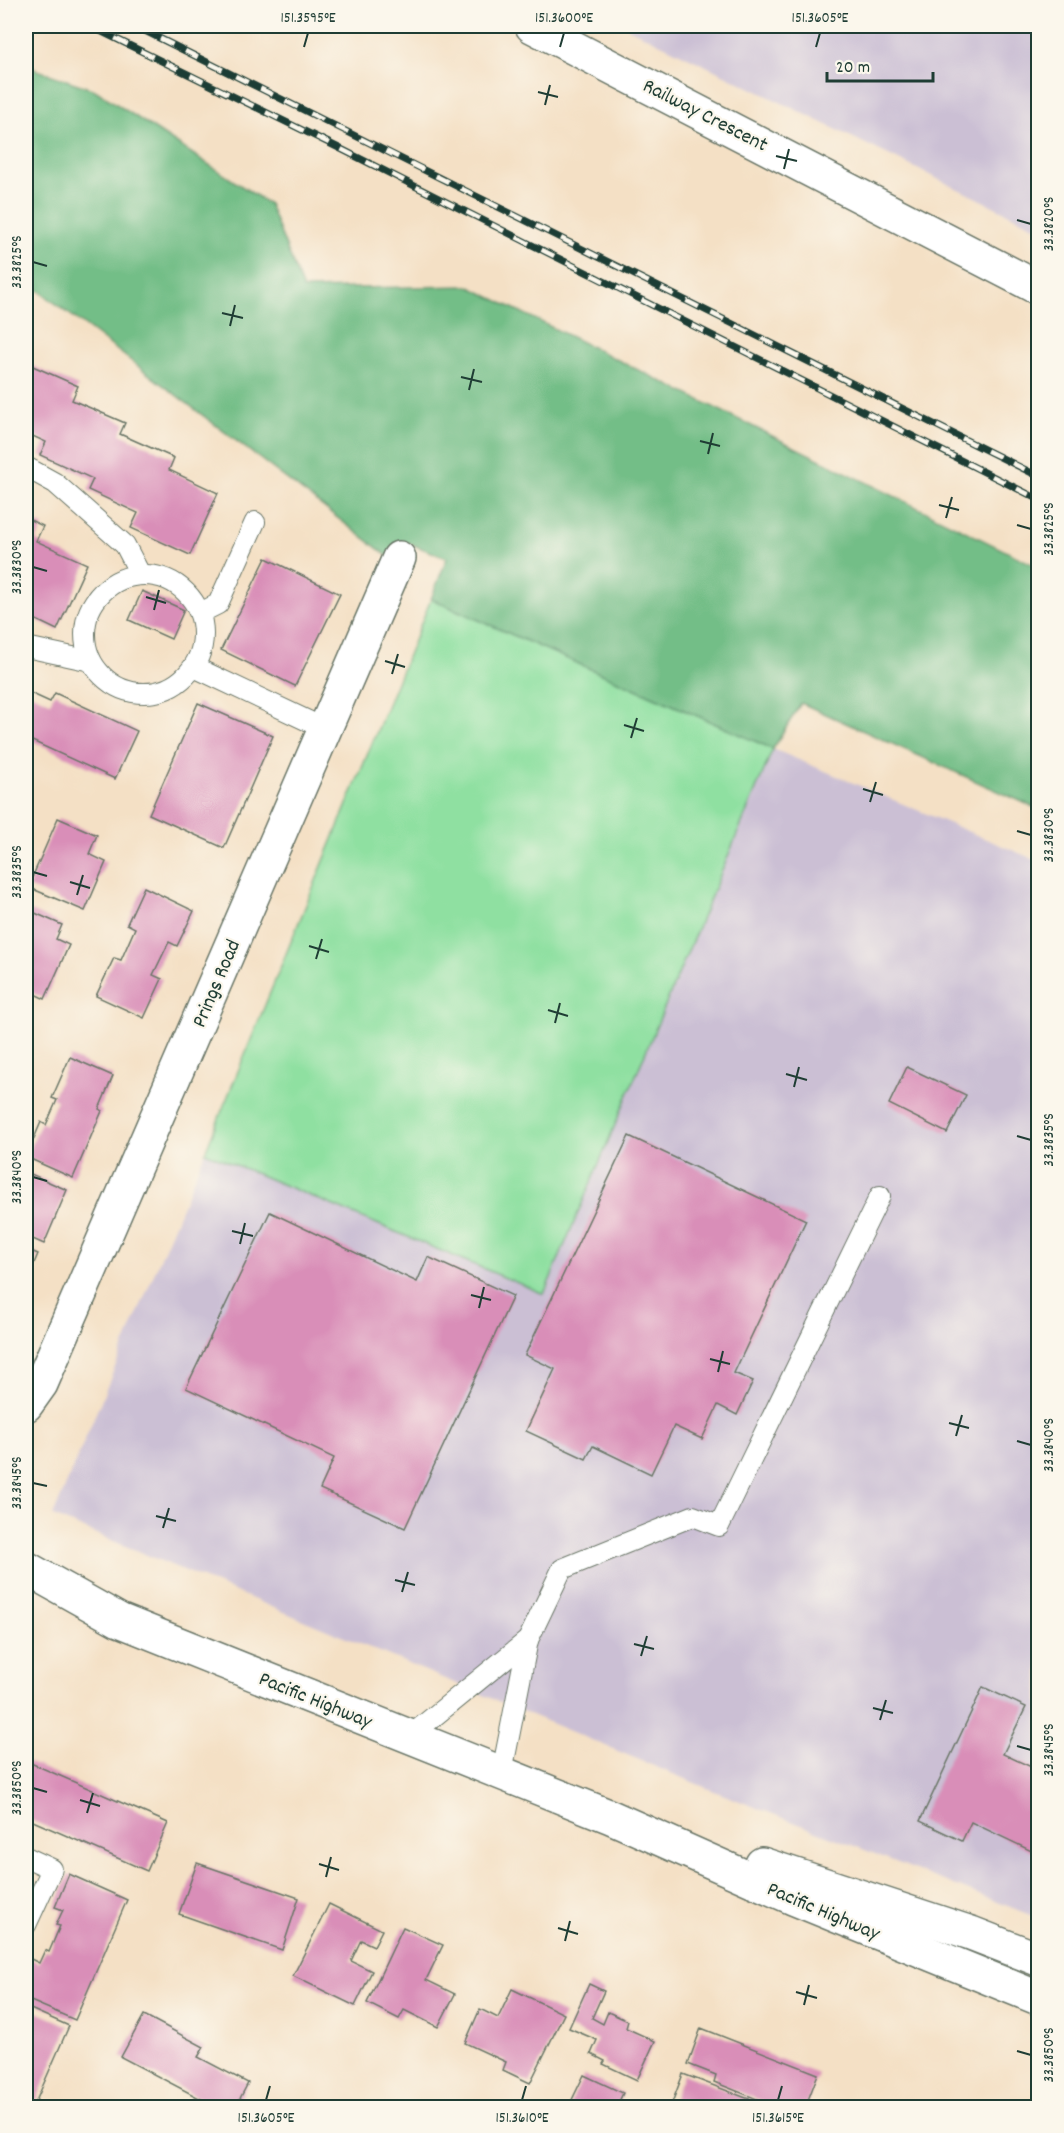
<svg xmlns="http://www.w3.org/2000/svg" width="1064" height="2133" font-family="Dekko,sans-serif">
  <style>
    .industrial { fill: #cbbfd4 }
    .green { fill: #8fe0a1; stroke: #578e6a; stroke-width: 1.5 }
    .forest { fill: #73be87; stroke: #497e5e; stroke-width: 1.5 }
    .building { fill: #d98eb8 }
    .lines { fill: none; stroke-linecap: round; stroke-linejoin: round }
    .service-casing { stroke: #6a7667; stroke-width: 22 }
    .minor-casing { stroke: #6a7667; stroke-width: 36 }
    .secondary-casing { stroke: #6a7667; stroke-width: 36 }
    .primary-casing { stroke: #6a7667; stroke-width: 36 }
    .service { stroke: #fff; stroke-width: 20 }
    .minor { stroke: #fff; stroke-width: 33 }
    .secondary { stroke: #fff; stroke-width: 33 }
    .primary { stroke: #fff; stroke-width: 33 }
    .rail-casing { stroke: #1f3d34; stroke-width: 7 }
    .rail { stroke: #fbf7ec; stroke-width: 4.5; stroke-dasharray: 14; stroke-linecap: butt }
    .ticks { fill: none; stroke: #1f3d34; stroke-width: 2 }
    .labels { text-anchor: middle; stroke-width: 4.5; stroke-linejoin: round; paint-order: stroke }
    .street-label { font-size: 21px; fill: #1f3d34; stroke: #fbf7ec }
    .neatline { fill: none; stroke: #1f3d34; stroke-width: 2 }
    .ticks-label { font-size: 15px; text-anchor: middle; fill: #1f3d34 }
  </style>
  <rect width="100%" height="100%" fill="#fbf7ec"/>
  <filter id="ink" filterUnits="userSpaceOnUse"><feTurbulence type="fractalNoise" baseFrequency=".0167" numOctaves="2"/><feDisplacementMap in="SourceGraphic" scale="12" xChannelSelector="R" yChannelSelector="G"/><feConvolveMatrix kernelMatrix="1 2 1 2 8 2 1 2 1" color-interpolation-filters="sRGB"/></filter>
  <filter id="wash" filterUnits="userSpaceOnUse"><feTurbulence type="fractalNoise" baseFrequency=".008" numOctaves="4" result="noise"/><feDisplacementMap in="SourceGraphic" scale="24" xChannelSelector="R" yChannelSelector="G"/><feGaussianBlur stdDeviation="1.35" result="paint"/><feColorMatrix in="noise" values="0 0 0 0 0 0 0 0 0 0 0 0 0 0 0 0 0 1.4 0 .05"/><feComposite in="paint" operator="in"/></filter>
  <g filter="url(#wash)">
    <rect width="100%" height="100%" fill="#f4e0c5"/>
    <g class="industrial">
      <polygon points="624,26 1038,26 1038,228"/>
      <polygon points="773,749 1038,861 1038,1918 709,1789 53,1516 205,1152 544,1293"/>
    </g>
    <polygon class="green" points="431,599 773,749 544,1294 205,1152"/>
    <polygon class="forest" points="26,66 95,90 269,204 303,289 468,286 1038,567 1038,809 801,703 773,749 431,599 447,558 403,541 393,560 26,281"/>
    <g id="blocks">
      <g class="building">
        <polygon points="26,363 78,386 72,400 125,423 120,434 174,458 169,470 218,493 190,555 131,528 138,513 88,490 93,479 40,455 46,442 26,433"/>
        <polygon points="26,518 43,526 36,541 87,564 57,630 26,615"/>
        <polygon points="266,558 340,594 295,686 221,650"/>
        <polygon points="142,591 184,610 171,639 129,620"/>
        <polygon points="26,691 50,702 55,693 137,731 115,779 28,739 26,745"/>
        <polygon points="198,703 273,736 224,848 149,814"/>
        <polygon points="58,818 97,835 89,854 106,862 85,911 28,887"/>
        <polygon points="144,887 194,911 177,946 169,942 153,975 162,979 144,1018 96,996 114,958 121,960 135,928 127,924"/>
        <polygon points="26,909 62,925 56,939 69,945 45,999 26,990"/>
        <polygon points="70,1057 113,1076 99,1109 102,1111 73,1178 26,1157 41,1122 46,1125 57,1100 52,1098"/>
        <polygon points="907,1067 966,1095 947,1133 889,1104"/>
        <polygon points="629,1136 806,1220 734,1373 753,1381 737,1415 718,1405 702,1439 674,1426 651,1474 593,1446 586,1459 526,1431 555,1369 525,1355"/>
        <polygon points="26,1172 67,1190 44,1244 26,1236"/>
        <polygon points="270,1212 417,1282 428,1257 513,1296 405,1528 320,1489 334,1458 186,1388"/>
        <polygon points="26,1249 38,1254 26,1282"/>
        <polygon points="983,1687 1026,1707 1003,1754 1038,1770 1038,1861 1036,1859 1038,1854 971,1822 962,1841 920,1821"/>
        <polygon points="26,1761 168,1823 147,1871 26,1818"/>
        <polygon points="197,1863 299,1898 282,1950 179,1914"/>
        <polygon points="69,1874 127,1900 75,2020 26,1999 26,1971 31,1959 39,1963 45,1950 49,1952 60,1926 56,1925 63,1910 55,1907"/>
        <polygon points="329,1904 382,1930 374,1946 361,1940 351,1961 372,1971 355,2006 293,1976"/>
        <polygon points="403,1927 443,1945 426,1980 455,1994 438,2027 404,2010 399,2019 367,2003"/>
        <polygon points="589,1984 604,1991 592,2018 603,2024 608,2012 628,2021 626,2028 655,2041 637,2080 603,2064 605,2061 591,2054 597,2040 569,2028"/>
        <polygon points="512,1989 564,2014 530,2083 503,2070 506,2062 465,2043 480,2009 498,2018"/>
        <polygon points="26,2007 69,2026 33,2108 26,2108"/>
        <polygon points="144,2015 204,2047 198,2057 248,2083 235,2108 218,2108 121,2057"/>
        <polygon points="701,2028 818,2074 805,2108 780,2108 714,2082 716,2075 688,2064"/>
        <polygon points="683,2074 770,2107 770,2108 670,2108"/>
        <polygon points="584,2075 623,2093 616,2108 568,2108"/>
      </g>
    </g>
  </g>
  <g filter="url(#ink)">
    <use href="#blocks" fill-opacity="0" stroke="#6a7667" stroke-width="1.5"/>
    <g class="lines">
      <g class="service-casing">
        <g id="service">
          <polyline points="26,467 55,483 125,545 140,574"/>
          <circle cx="144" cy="634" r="59"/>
          <polyline points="200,613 218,604 255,522"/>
          <polyline points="26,647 91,661"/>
          <polyline points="194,667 325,729"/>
          <polyline points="410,1736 528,1640 562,1569 693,1516 719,1526 880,1196"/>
          <polyline points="502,1772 528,1640"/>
          <polyline points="26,1857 52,1869 26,1925"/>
        </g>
      </g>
      <g class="minor-casing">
        <polyline id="minor" points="26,1405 41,1384 399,558"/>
      </g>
      <g class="secondary-casing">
        <polyline id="secondary" points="532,26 1038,288"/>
      </g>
      <g class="primary-casing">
        <g id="primary">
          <polyline points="26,1568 119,1620 611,1817 793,1898 1038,1998"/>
          <polyline points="762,1864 971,1933 1038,1959"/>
        </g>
      </g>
      <use href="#service" class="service"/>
      <use href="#minor" class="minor"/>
      <use href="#secondary" class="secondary"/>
      <use href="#primary" class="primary"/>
      <g class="rail-casing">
        <g id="rail">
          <polyline points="90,26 343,150 1038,499"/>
          <polyline points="135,26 1038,476"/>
        </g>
      </g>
      <use href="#rail" class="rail"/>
    </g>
  </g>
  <path class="ticks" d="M304,47L308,33M560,47L564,33M816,47L820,33M538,92L558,97M545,105L550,85M776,156L797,161M784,169L789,149M1017,220L1031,224M33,262L47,266M222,313L243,318M230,326L235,305M461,377L482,382M469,390L474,369M700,441L720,446M708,454L713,433M939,505L959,510M946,518L952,497M1017,525L1031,529M33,567L47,571M146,597L166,603M154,610L159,590M385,661L405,667M392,674L398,654M624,725L644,731M631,738L637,718M863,789L883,795M870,802L876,782M1017,831L1031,835M33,872L47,876M70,882L90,888M77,895L83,875M309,946L329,952M316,959L322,939M548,1010L568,1016M555,1023L560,1003M786,1074L807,1080M794,1087L799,1067M1017,1136L1031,1140M33,1177L47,1181M232,1231L253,1236M240,1244L245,1223M471,1295L491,1300M479,1308L484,1287M710,1359L730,1364M718,1372L723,1351M949,1423L969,1428M956,1436L962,1415M1017,1441L1031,1445M33,1483L47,1486M156,1516L176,1521M163,1528L169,1508M395,1580L415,1585M402,1592L408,1572M634,1644L654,1649M641,1656L647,1636M873,1708L893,1713M880,1720L886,1700M1017,1746L1031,1750M33,1788L47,1792M80,1800L100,1806M87,1813L93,1793M319,1864L339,1870M326,1877L331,1857M558,1928L578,1934M565,1941L570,1921M796,1992L817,1998M804,2005L809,1985M1017,2051L1031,2055M266,2100L270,2086M522,2100L526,2086M778,2100L782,2086"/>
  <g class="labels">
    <g class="street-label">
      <text transform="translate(706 114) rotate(27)" y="7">Railway Crescent</text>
      <text transform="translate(215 983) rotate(-67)" y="7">Prings Road</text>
      <text transform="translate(316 1699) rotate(22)" y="7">Pacific Highway</text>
      <text transform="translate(824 1910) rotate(23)" y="7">Pacific Highway</text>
    </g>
  </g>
  <rect width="1064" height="2133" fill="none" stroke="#fbf7ec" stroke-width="66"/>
  <path d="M827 72v9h106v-9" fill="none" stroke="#1f3d34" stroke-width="3"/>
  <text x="836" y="72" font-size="18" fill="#1f3d34" stroke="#fbf7ec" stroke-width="4.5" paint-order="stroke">20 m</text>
  <rect x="33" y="33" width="998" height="2067" class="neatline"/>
  <g class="ticks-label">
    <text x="308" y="22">151.3595°E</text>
    <text x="564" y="22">151.3600°E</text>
    <text x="820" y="22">151.3605°E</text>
    <text transform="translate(1048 224) rotate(-90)" y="5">33.3820°S</text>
    <text transform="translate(16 262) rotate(-90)" y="5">33.3825°S</text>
    <text transform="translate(1048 529) rotate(-90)" y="5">33.3825°S</text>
    <text transform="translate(16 567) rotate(-90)" y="5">33.3830°S</text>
    <text transform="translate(1048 835) rotate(-90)" y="5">33.3830°S</text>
    <text transform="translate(16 872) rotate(-90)" y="5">33.3835°S</text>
    <text transform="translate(1048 1140) rotate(-90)" y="5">33.3835°S</text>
    <text transform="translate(16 1177) rotate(-90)" y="5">33.3840°S</text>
    <text transform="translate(1048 1445) rotate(-90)" y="5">33.3840°S</text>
    <text transform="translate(16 1483) rotate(-90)" y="5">33.3845°S</text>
    <text transform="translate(1048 1750) rotate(-90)" y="5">33.3845°S</text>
    <text transform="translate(16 1788) rotate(-90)" y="5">33.3850°S</text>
    <text transform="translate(1048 2055) rotate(-90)" y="5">33.3850°S</text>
    <text x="266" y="2122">151.3605°E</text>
    <text x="522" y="2122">151.3610°E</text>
    <text x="778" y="2122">151.3615°E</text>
  </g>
</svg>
